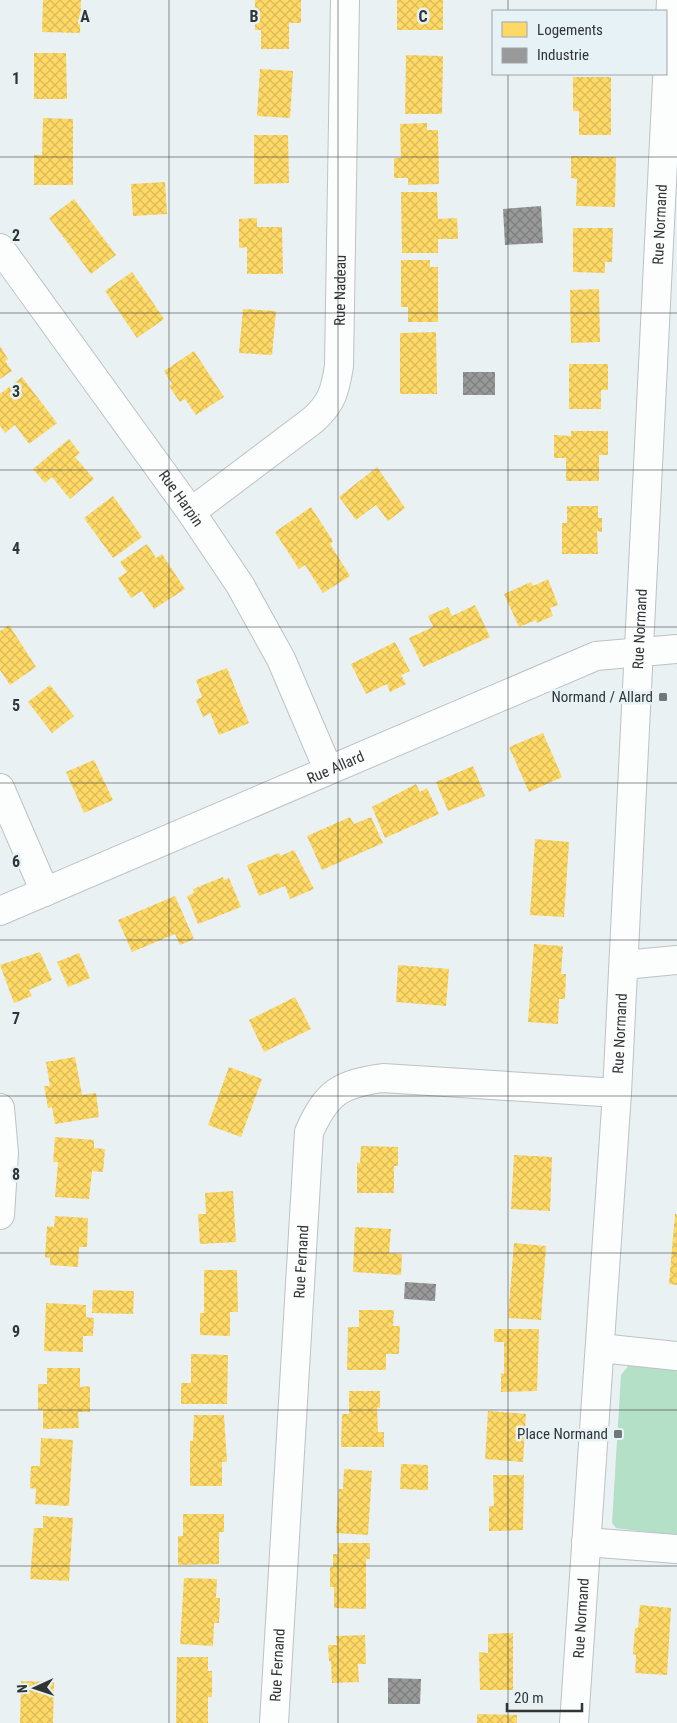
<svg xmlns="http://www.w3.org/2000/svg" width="677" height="1723" font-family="'Roboto Condensed',sans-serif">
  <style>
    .grass { fill: #b4e0c8 }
    .homes { fill: url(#homes-cross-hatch) }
    .industry { fill: url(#industry-cross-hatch) }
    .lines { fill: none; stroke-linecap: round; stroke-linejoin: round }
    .street-casing { stroke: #bdc2c4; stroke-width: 30 }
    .street { stroke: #fcfdfd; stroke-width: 28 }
    .grid { fill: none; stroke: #303536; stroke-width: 1; stroke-opacity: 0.55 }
    .poi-dot { fill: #717778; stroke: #e7f2f6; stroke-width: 2 }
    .labels { text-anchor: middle; stroke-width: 5; stroke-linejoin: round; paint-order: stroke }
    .street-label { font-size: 15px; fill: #303536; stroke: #e7f2f6 }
    .poi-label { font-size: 15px; fill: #303536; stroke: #e7f2f6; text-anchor: end }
    .grid-label { font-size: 16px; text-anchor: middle; font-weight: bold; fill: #303536; stroke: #e7f2f6; stroke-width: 5; stroke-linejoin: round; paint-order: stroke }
  </style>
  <defs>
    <pattern id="homes-cross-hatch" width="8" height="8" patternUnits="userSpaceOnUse" patternTransform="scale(1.25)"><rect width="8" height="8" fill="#ffd966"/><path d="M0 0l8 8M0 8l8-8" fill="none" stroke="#dbbb59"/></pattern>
    <pattern id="industry-cross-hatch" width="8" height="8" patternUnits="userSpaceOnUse" patternTransform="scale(1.25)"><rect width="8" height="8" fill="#999"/><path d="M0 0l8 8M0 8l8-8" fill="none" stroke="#7d7e7e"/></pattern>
  </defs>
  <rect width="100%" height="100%" fill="#eaf1f2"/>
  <polygon class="grass" points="642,1363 677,1367 677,1536 616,1528 612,1523 621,1375 629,1365"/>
  <g class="homes">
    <polygon points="43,0 81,0 80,33 42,32"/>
    <polygon points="255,0 301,0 301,23 289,23 289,49 261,49 261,30 255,30"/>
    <rect x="397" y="0" width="46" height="30"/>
    <polygon points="34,53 66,53 67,99 34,99"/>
    <polygon points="406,55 443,56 442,114 405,114"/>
    <polygon points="260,69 293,71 290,118 257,116"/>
    <polygon points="573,77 611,77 611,135 579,135 579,111 573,111"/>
    <polygon points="43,118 73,119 73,185 34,185 34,155 42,155"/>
    <polygon points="427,123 427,130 438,130 439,184 408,185 408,178 394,178 394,158 401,158 400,124"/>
    <polygon points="254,135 288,135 289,183 254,184"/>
    <polygon points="571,156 616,157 615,207 576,206 577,179 571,178"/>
    <polygon points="165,182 167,214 133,216 131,184"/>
    <polygon points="401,192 437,192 438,219 457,218 458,239 438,239 438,253 402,253"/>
    <polygon points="74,199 116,255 91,274 49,218"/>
    <polygon points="257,218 257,227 282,227 283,274 247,274 247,247 239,248 239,219"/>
    <polygon points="573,228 613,228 612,262 605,262 605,273 573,272"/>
    <polygon points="401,260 430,260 430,267 438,267 438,322 408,322 408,307 401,307"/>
    <polygon points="132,272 164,319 137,338 105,291"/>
    <polygon points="599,289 600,342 571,343 570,290"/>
    <polygon points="243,309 276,311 272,355 239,353"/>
    <polygon points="436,332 437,394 400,394 400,333"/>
    <polygon points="0,346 8,359 5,361 12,371 0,379"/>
    <polygon points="194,351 224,397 196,415 185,399 180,402 169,386 172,384 164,371"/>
    <polygon points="569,364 608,364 608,390 601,390 601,409 569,409"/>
    <polygon points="22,377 57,423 29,444 15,425 5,433 0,426 0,394"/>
    <polygon points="571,431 608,431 608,455 599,455 599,481 566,481 566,458 554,458 554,435 571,436"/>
    <polygon points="69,439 80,453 75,457 94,479 70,499 52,477 45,483 33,469"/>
    <polygon points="377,467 405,508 388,521 376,505 356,520 339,497"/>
    <polygon points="113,496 142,537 113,558 84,518"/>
    <polygon points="567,506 598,506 598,518 602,518 602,532 597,531 598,554 562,554 562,523 567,523"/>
    <polygon points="311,507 333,541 330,544 350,576 323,593 305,565 299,569 275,532"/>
    <polygon points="147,544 156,558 162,554 185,589 154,609 142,591 131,598 118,578 127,572 120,562"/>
    <polygon points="548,579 558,605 550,608 553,616 537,623 536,620 519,627 504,594 531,582 533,586"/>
    <polygon points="475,605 490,637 423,667 409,638 433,627 428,616 448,607 452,616"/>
    <polygon points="9,625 36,667 10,685 0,670 0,631"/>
    <polygon points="395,642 410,671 401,675 406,684 390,692 387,684 366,694 351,664"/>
    <polygon points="227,668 249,723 219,735 210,713 203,717 196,700 202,697 196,680"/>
    <polygon points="50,685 74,716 52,733 28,702"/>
    <polygon points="543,733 562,777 529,792 509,747"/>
    <polygon points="94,760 113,800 84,813 66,772"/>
    <polygon points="473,766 485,796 448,811 436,782"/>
    <polygon points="416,784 420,792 427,788 439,814 385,838 372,807"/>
    <polygon points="350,817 354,824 371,817 383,843 322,870 307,836"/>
    <polygon points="535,839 569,842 564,917 530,915"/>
    <polygon points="294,850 314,889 290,899 285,886 259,896 247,865 279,853 280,856"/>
    <polygon points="223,877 224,880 229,878 241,907 198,924 187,896 194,893 193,889"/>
    <polygon points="175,896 194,939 180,945 175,934 132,952 118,920"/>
    <polygon points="534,944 563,946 561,974 566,974 565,999 559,999 558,1024 528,1022"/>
    <polygon points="40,952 52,980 29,990 32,996 14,1003 0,965"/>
    <polygon points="79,953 90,978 68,987 57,962"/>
    <polygon points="398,965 449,969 446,1006 396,1002"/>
    <polygon points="295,997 311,1029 264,1052 249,1020"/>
    <polygon points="75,1057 82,1095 96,1093 99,1117 55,1124 52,1107 48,1108 44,1086 50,1086 46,1062"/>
    <polygon points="229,1067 262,1079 241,1137 208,1125"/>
    <polygon points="55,1137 94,1140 94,1148 105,1149 103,1172 92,1171 89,1199 55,1197 58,1162 53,1162"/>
    <polygon points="361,1146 398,1147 398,1166 394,1166 394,1193 357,1193 357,1163 360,1163"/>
    <polygon points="514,1155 552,1157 550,1211 511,1209"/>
    <polygon points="233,1191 236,1242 200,1244 198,1214 206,1214 205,1193"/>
    <polygon points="675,1214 677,1214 677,1285 669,1284"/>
    <polygon points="55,1216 88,1218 87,1247 79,1247 78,1267 50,1265 50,1258 45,1257 47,1226 54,1227"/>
    <polygon points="355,1227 391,1229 389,1253 402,1254 401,1275 353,1272"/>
    <polygon points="514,1243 546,1246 541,1320 508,1318"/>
    <polygon points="204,1270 237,1270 238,1312 230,1312 230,1336 200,1335 200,1313 204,1313"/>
    <polygon points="93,1290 134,1291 133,1314 92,1313"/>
    <polygon points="46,1303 86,1305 86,1317 94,1318 93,1336 83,1336 83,1352 44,1351"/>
    <polygon points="359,1310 394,1310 393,1326 400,1326 399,1354 386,1354 386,1370 347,1370 348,1327 359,1327"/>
    <polygon points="494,1329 539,1329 537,1391 501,1392 501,1373 504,1374 504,1342 494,1342"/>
    <polygon points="191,1354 228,1355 227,1404 181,1404 181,1383 191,1383"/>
    <polygon points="47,1368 80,1368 80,1387 90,1386 90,1412 78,1412 79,1428 43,1429 43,1410 38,1410 38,1384 47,1384"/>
    <polygon points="349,1391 380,1391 380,1408 377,1407 378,1432 384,1432 384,1447 341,1447 342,1414 349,1414"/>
    <polygon points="488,1411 526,1414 523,1462 485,1459"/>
    <polygon points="194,1415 224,1415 227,1462 222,1462 222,1486 190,1486 190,1441 193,1441"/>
    <polygon points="41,1438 73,1440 69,1506 35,1504 36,1489 30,1488 31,1466 40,1466"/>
    <polygon points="401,1464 428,1465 428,1490 400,1489"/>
    <polygon points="344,1469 372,1471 368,1535 336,1533 339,1489 343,1489"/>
    <polygon points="493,1475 524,1475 523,1530 489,1531 489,1506 494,1506"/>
    <polygon points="183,1514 224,1514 224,1532 219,1532 219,1564 178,1565 178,1536 183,1536"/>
    <polygon points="43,1516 73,1518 69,1581 30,1579 34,1528 43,1528"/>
    <polygon points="338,1543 370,1543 370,1559 366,1559 366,1609 334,1608 334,1587 330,1587 330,1567 333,1567 333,1554 338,1554"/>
    <polygon points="184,1578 217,1579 216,1598 220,1598 219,1623 214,1623 213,1646 180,1644"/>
    <polygon points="640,1605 671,1608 667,1675 635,1673 636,1655 633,1654 635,1628 638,1628"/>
    <polygon points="513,1633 513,1690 480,1690 479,1652 488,1653 488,1634"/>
    <polygon points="365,1635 366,1664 358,1664 359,1682 332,1683 331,1661 329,1661 328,1645 337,1645 336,1636"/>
    <polygon points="177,1657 208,1657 208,1671 212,1671 212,1697 208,1697 208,1723 176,1723"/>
    <polygon points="21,1681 54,1682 53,1723 20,1723"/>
    <polygon points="477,1714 517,1715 517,1723 477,1723"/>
  </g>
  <g class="industry">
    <polygon points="541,206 543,243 505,245 503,209"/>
    <rect x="463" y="372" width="32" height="23"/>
    <polygon points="405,1282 436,1284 435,1301 404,1299"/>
    <polygon points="388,1678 421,1679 420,1704 388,1704"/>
  </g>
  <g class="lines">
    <g class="street-casing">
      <g id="street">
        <path id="s1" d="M0,248L191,512L240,585L281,659L328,769"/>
        <path id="s2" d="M191,512L313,420C332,403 335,391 339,366L345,0"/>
        <polyline points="0,788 45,892"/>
        <path id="s3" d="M0,911L596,656L677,649"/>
        <polyline points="624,965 677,960"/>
        <polyline points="0,1108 4,1153 0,1215"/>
        <polyline points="600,1348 677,1356"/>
        <polyline points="586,1542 677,1549"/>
        <path id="s4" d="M274,1723L309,1132C327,1092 340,1084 383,1078L617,1093"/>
        <path id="s5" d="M574,1723L617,1093L671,0"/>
      </g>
    </g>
    <use href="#street" class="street"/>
  </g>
  <path class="grid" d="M169,0V1723M338,0V1723M508,0V11M508,74V1723M0,157H677M0,313H677M0,470H677M0,627H677M0,783H677M0,940H677M0,1096H677M0,1253H677M0,1410H677M0,1566H677"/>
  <g class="poi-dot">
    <rect x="658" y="692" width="10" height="10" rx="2.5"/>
    <rect x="613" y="1429" width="10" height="10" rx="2.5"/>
  </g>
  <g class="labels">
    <g class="street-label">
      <text dy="5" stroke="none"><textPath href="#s5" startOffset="1501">Rue Normand</textPath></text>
      <text dy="5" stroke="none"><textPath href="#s2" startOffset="290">Rue Nadeau</textPath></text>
      <text dy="5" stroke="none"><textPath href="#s1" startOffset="309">Rue Harpin</textPath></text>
      <text dy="5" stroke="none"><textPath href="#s5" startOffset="1096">Rue Normand</textPath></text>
      <text dy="5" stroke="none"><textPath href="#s3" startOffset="365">Rue Allard</textPath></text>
      <text dy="5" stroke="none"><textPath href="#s5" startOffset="691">Rue Normand</textPath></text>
      <text dy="5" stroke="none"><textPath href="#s4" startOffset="462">Rue Fernand</textPath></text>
      <text dy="5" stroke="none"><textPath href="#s5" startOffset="105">Rue Normand</textPath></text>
      <text dy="5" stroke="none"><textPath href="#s4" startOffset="58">Rue Fernand</textPath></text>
    </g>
    <g class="poi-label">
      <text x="653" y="702">Normand / Allard</text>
      <text x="608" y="1439">Place Normand</text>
    </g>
  </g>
  <g class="grid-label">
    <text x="85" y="22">A</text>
    <text x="254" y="22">B</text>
    <text x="423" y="22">C</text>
    <text x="16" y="84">1</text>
    <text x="16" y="241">2</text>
    <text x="16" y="397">3</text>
    <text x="16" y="554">4</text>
    <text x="16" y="711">5</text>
    <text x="16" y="867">6</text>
    <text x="16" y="1024">7</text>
    <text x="16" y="1180">8</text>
    <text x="16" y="1337">9</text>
  </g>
  <rect x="492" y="10" width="175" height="65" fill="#e7f2f6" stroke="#9ea6a9"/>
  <rect x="502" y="22" width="25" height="15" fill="#ffd966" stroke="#9ea6a9"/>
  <text x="537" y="35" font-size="15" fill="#303536">Logements</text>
  <rect x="502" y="48" width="25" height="15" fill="#999999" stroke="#9ea6a9"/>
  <text x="537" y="60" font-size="15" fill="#303536">Industrie</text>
  <g transform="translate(35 1688) rotate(267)" stroke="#e7f2f6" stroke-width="4" paint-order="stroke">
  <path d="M0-4L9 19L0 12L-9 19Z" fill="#303536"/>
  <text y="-8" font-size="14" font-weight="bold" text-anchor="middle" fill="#303536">N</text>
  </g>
  <path d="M507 1703v8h75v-8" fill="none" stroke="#303536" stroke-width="2.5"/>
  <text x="514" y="1703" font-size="15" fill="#303536" stroke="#e7f2f6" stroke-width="4" paint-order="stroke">20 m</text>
</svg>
